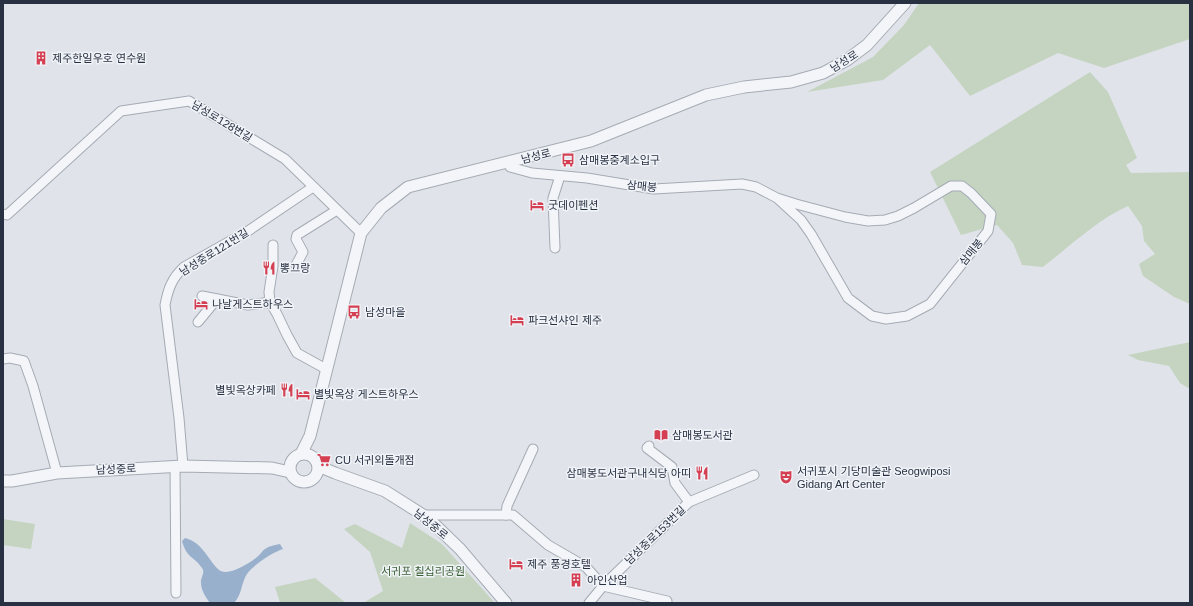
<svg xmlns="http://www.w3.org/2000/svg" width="1193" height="606" font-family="Arial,'Noto Sans KR',sans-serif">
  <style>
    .green { fill: #c5d4c1 }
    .water { fill: #99b0cc }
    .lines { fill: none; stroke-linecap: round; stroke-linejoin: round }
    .minor-casing { stroke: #a5abb4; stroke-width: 11 }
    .tertiary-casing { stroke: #a5abb4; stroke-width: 13 }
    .minor { stroke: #f3f5f8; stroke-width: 9 }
    .tertiary { stroke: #f3f5f8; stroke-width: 11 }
    .labels { text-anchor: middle; stroke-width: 3; stroke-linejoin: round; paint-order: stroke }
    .poi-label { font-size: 11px; fill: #283142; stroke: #f0f3f7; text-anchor: start }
    .street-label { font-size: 11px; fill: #283142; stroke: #f0f3f7 }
    .park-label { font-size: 11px; fill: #3b5f34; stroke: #f0f3f7 }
  </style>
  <rect width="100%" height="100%" fill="#e0e4ea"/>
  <g class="green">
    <polygon points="919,3 1190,3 1190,39 1104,68 1058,53 970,96 930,45 883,80 807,92 873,57 904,25"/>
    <path d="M1090,72L1108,92L1137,158L1126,165L1131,173L1190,172V304L1174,297L1143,276L1139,264L1155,254L1144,241L1142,226L1128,206C1097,220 1070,246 1043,267L1022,265L1013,243L997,225L961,235L930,172Z"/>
    <polygon points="1190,342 1190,389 1180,383 1169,366 1138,360 1128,355"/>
    <polygon points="3,519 35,524 31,549 3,545"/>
    <polygon points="410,523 442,544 495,603 363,603 383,591 370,552 344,529 355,524 402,548"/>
    <polygon points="315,578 346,603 280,603 275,587"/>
  </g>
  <path class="water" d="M185,538C202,542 207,558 218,569C226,578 249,564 257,557C260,555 262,551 265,549C269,546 275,545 280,544L283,549C273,552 252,566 247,574C241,583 242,595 234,603H210C205,597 200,588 201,580C202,576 205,572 202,568C194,556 187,559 182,541Z"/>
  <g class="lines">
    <g class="minor-casing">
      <g id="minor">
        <polyline points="509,163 510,167 532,173 587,178 654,189 742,184 756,187 777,198 796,204 845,217 868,221 885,220 898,216 914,208 951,186 962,186 971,193 991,214 988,231 930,304 907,316 886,319 872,316 848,298 811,234 801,220 777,198"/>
        <polyline points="3,214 7,215 121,111 189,101 285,159 361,233"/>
        <polyline points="273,245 273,266 269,292 270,302 277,314 287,335 297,353 326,369"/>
        <polyline points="555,248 553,198 560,176"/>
        <polyline points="296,265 303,252 296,239 297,235 337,210"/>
        <polyline points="202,296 248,305 270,302"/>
        <polyline points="198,322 217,299"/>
        <polyline points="3,359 10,358 24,361 33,386 57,473"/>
        <polyline points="649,446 647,448 672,467 675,483 689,502"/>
        <polyline points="175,466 176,593"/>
        <path d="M183,466L179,418L165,305C168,289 172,278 184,267L248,231L313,187"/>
        <polyline points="423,515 513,515 548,545 586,567 603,586 667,601"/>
        <polyline points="506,515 507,506 533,449"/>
        <polyline points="589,603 603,586 689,502 754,475"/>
      </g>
    </g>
    <g class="tertiary-casing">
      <g id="tertiary">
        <circle cx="304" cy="468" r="14"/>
        <polyline points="301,454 310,436 361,233 381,208 408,187 591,141 706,95 744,87 791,82 823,73 847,60 867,45 905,3"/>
        <polyline points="318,466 335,473 385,491 423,515 432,522 460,549 506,603"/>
        <polyline points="3,481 12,481 57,473 183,466 272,468 290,472"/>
      </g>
    </g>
    <use href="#minor" class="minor"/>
    <use href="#tertiary" class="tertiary"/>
  </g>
  <defs>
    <g id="building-bare" transform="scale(1.08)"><path d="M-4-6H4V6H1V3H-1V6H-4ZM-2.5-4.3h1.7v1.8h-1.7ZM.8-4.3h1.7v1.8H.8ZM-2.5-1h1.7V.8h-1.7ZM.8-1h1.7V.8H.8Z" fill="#d53f52" stroke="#f0f3f7" stroke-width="2.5" paint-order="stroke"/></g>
    <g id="bus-bare" transform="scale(1.08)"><path d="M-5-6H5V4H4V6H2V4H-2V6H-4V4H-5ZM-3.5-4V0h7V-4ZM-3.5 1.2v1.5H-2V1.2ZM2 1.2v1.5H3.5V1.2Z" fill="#d53f52" stroke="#f0f3f7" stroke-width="2.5" paint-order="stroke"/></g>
    <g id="hotel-bare" transform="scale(1.08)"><path d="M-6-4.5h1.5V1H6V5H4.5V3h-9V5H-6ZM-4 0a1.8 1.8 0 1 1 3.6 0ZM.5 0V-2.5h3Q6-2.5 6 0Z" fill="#d53f52" stroke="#f0f3f7" stroke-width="2.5" paint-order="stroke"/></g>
    <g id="restaurant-bare" transform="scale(1.08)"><path d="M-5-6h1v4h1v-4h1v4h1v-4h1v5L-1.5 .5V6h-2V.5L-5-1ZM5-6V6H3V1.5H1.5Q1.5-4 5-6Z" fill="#d53f52" stroke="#f0f3f7" stroke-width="2.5" paint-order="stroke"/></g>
    <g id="library-bare" transform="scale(1.08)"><path d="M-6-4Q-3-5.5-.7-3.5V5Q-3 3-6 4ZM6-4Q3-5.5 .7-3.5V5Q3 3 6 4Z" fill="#d53f52" stroke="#f0f3f7" stroke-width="2.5" paint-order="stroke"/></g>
    <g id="supermarket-bare" transform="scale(1.08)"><path d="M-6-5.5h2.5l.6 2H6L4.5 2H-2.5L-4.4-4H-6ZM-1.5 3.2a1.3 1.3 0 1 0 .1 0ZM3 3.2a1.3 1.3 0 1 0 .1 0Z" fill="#d53f52" stroke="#f0f3f7" stroke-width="2.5" paint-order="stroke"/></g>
    <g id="theatre-bare" transform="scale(1.08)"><path d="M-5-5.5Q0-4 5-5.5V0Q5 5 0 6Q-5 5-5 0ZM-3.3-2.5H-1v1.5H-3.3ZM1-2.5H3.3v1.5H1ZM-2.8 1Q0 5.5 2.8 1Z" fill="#d53f52" stroke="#f0f3f7" stroke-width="2.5" paint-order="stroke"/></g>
  </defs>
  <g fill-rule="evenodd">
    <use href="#building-bare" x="41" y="58"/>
    <use href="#bus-bare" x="568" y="160"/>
    <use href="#hotel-bare" x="537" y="205"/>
    <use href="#restaurant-bare" x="269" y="268"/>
    <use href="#hotel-bare" x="201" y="304"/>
    <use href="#bus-bare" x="354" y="312"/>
    <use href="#hotel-bare" x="517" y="320"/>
    <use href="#restaurant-bare" x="287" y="390"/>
    <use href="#hotel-bare" x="303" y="394"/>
    <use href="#library-bare" x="661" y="435"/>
    <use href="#supermarket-bare" x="324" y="460"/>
    <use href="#restaurant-bare" x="702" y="473"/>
    <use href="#theatre-bare" x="786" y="477"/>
    <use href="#hotel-bare" x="516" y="564"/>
    <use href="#building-bare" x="576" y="580"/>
  </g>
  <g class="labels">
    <g class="poi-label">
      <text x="52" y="62">제주한일우호 연수원</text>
      <text x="579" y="164">삼매봉중계소입구</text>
      <text x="548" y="209">굿데이펜션</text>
      <text x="280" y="272">뽕끄랑</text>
      <text x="212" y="308">나날게스트하우스</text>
      <text x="365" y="316">남성마을</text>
      <text x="528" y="324">파크선샤인 제주</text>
      <text x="276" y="394" text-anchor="end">별빛옥상카페</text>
      <text x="314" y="398">별빛옥상 게스트하우스</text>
      <text x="672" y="439">삼매봉도서관</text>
      <text x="335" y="464">CU 서귀외돌개점</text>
      <text x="797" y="475">서귀포시 기당미술관 Seogwiposi<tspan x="797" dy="13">Gidang Art Center</tspan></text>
      <text x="691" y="477" text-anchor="end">삼매봉도서관구내식당 아띠</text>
      <text x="527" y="568">제주 풍경호텔</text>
      <text x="587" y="584">아인산업</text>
    </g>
    <g class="street-label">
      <text transform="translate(844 61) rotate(-32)" y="4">남성로</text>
      <text transform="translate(222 121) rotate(31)" y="4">남성로128번길</text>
      <text transform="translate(536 156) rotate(-14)" y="4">남성로</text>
      <text transform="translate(642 186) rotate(6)" y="4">삼매봉</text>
      <text transform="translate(214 252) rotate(-32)" y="4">남성중로121번길</text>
      <text transform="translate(971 252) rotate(-51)" y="4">삼매봉</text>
      <text transform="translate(116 469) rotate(-3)" y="4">남성중로</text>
      <text transform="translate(431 524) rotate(39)" y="4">남성중로</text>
      <text transform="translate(655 535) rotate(-44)" y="4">남성중로153번길</text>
    </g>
    <g class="park-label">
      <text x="423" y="575">서귀포 칠십리공원</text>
    </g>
  </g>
  <rect width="1193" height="606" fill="none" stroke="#283142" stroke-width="8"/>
</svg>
